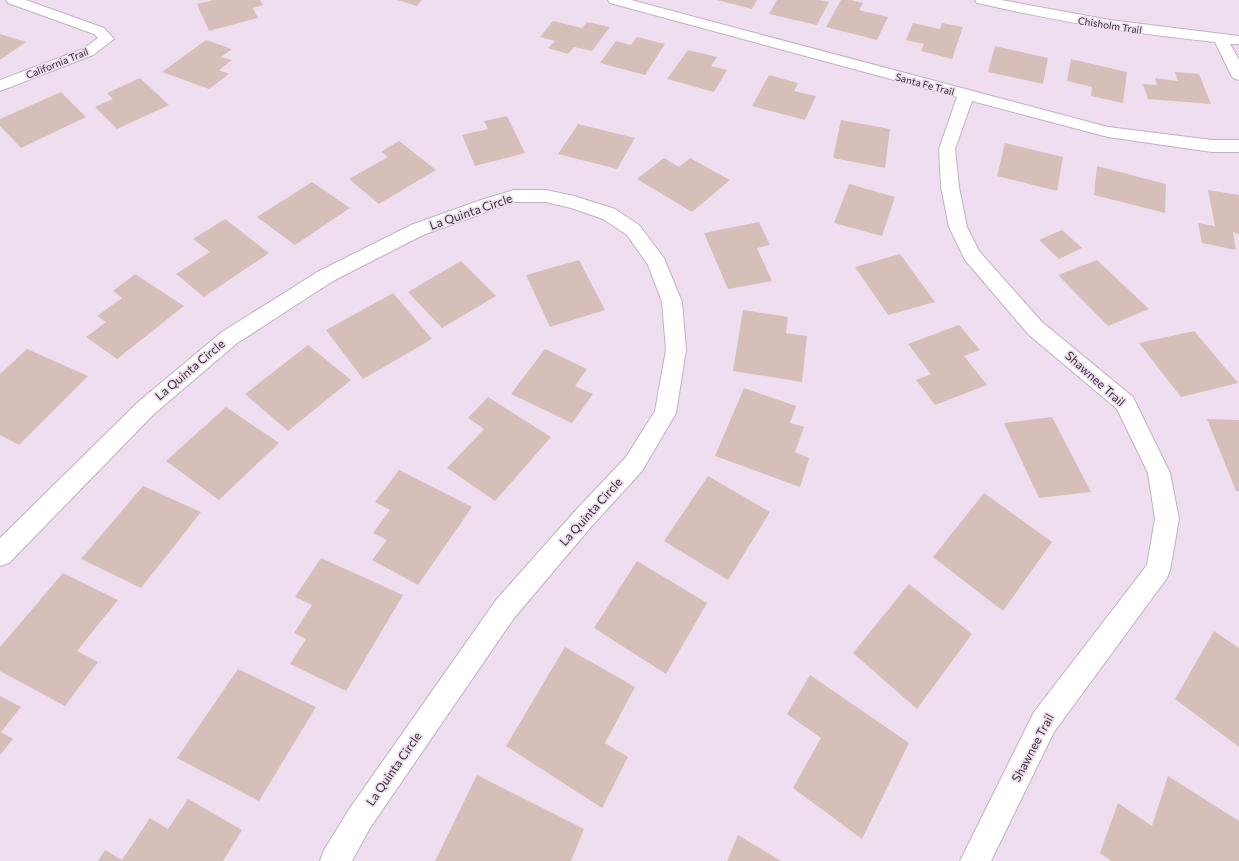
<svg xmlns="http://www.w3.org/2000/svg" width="1239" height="861" font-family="Commissioner,sans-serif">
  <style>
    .building { fill: #d7bfb9 }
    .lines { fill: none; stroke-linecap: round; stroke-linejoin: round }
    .street-casing { stroke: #c0b1c2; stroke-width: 2 }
    .street { fill: #fff; fill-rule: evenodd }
    .labels { text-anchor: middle; stroke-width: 3.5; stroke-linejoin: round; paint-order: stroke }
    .far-street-label { font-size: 10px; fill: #352e35; stroke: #eedef0 }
    .street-label { font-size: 12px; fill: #352e35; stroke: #eedef0 }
  </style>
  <rect width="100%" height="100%" fill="#eedef0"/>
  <g class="building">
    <polygon points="213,0 260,0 263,5 253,8 258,18 209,31 197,4"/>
    <polygon points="397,0 422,0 417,6"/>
    <polygon points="717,0 757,0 752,9"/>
    <polygon points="777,0 819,0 829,2 817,25 769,14"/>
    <polygon points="841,0 851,0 863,3 859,10 888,17 877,40 826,27"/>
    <polygon points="553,21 582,28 587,22 610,27 592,51 574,47 568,54 548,48 555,41 540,37"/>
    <polygon points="913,23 940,29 942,23 963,27 952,59 921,51 924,44 906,40"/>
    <polygon points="0,34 26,42 0,60"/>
    <polygon points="637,37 665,44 645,75 600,63 616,41 631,45"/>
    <polygon points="206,40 232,49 221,57 232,60 219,70 229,74 209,89 162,72"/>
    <polygon points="995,46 1048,58 1043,84 988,72"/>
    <polygon points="688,50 717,57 711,66 727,70 714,92 667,79"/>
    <polygon points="1071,59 1127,72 1123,103 1091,96 1092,87 1067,81"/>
    <polygon points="1175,72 1199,74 1211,104 1148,99 1143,84 1157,85 1155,78 1178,81"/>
    <polygon points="769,75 798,83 794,91 816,96 805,120 752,106"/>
    <polygon points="140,78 169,105 117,129 95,107 113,99 107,93"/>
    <polygon points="61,92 86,117 21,148 0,126 0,119"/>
    <polygon points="507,116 525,153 475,166 462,135 488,129 484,121"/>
    <polygon points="841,120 890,129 885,168 833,158"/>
    <polygon points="578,124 635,138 617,169 558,154"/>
    <polygon points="399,141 436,170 379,204 349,179 388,157 381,152"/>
    <polygon points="1005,143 1063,157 1057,191 997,176"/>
    <polygon points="664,158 679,167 690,158 730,180 692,212 637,179"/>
    <polygon points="1097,166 1166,184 1165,213 1094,195"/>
    <polygon points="312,182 350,208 295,245 257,217"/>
    <polygon points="849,184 895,197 882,236 834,223"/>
    <polygon points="1208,190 1239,195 1239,234 1233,232 1236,250 1202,243 1198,223 1215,226"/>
    <polygon points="225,219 269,253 204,297 176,274 210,252 193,239"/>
    <polygon points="759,222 770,245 757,248 772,281 728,289 704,233"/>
    <polygon points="1062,230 1082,248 1059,259 1039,240"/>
    <polygon points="900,254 935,302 888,315 855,267"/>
    <polygon points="579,260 605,310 550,327 526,275"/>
    <polygon points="1097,260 1149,309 1108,326 1058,275"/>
    <polygon points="461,261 496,296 442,328 408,292"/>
    <polygon points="135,274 184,306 117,359 86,337 106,322 97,316 122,298 113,291"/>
    <polygon points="393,293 432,339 363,379 326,330"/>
    <polygon points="743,310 788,317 786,333 807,336 802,382 733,371"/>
    <polygon points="959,325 980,350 964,356 987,385 935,405 916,380 931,374 908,344"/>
    <polygon points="1194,331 1238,383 1181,397 1139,343"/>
    <polygon points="308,345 351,380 288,431 245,394"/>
    <polygon points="27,349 88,376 19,445 0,435 0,374"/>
    <polygon points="545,349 587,369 575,386 593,394 572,423 511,394"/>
    <polygon points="744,388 796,406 790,423 804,427 795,452 809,458 800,487 715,456"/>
    <polygon points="488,397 551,437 495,501 447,468 484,429 468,418"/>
    <polygon points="226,407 279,443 219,500 166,461"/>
    <polygon points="1052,417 1091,492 1039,498 1004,423"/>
    <polygon points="1207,419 1239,420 1239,491 1236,491"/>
    <polygon points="399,470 472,507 418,585 372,560 387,540 373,533 390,510 375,502"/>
    <polygon points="708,476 770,512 728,580 664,541"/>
    <polygon points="143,486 201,512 141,588 81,559"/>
    <polygon points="984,493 1052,542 1003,611 933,557"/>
    <polygon points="321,558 403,595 346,691 290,664 306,639 294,633 312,605 295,597"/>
    <polygon points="637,561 707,603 666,674 594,628"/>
    <polygon points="63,573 118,600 77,651 98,662 65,706 0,671 0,647"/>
    <polygon points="909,584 972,634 917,709 853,653"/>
    <polygon points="1214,631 1239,648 1239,747 1175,699"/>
    <polygon points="565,647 635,687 605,743 628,757 602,808 506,746"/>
    <polygon points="238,669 316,707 259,801 177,758"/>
    <polygon points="810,675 909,743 862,839 793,788 821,738 787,714"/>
    <polygon points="0,696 21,707 1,732 13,739 0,755"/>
    <polygon points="477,775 584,829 571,861 435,861"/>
    <polygon points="1168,776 1239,821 1239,861 1111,861 1100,853 1118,803 1152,826"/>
    <polygon points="188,799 242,830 223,861 98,861 105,850 122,860 150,818 168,829"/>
    <polygon points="738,835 781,861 727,861"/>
  </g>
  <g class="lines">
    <g class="street-casing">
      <g id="street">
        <polygon points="6,0 26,0 104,28 114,39 93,55 0,91 0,80 83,49 98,38 94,34 8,3"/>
        <polygon points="608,0 631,0 1108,127 1212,140 1239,140 1239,152 1212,152 1108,137 972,101 955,149 959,187 967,227 979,251 1042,322 1133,397 1170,473 1179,519 1170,570 1167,578 1054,732 991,861 960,861 1034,712 1147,565 1155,519 1148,473 1117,409 1028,334 965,260 949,227 941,187 939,149 957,97 610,3"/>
        <path d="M975,0H1001L1110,20L1239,36V44H1230L1239,60V80L1233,78L1231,75L1215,42C1136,34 1059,22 982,4L977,3Z"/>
        <polygon points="514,190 546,190 574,196 615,209 639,225 664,258 682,302 686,350 676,413 642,471 591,527 514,618 370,828 352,861 320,861 324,850 350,808 496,600 575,511 626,457 655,411 666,350 662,302 648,265 627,235 603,219 571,208 546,202 514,202 423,235 333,281 236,344 154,414 9,563 0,566 0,538 138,402 222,332 319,271 411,225 481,200"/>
      </g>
    </g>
    <use href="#street" class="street"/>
  </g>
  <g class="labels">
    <g class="far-street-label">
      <text transform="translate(1110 25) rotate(9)" y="4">Chisholm Trail</text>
      <text transform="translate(57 63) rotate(-22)" y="4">California Trail</text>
      <text transform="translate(925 84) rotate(15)" y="4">Santa Fe Trail</text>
    </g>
    <g class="street-label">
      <text transform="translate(471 212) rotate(-19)" y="4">La Quinta Circle</text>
      <text transform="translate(190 370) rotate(-40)" y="4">La Quinta Circle</text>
      <text transform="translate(1095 379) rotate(42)" y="4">Shawnee Trail</text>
      <text transform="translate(591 512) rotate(-48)" y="4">La Quinta Circle</text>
      <text transform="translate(1033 748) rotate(-62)" y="4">Shawnee Trail</text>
      <text transform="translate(394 769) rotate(-55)" y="4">La Quinta Circle</text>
    </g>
  </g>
</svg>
